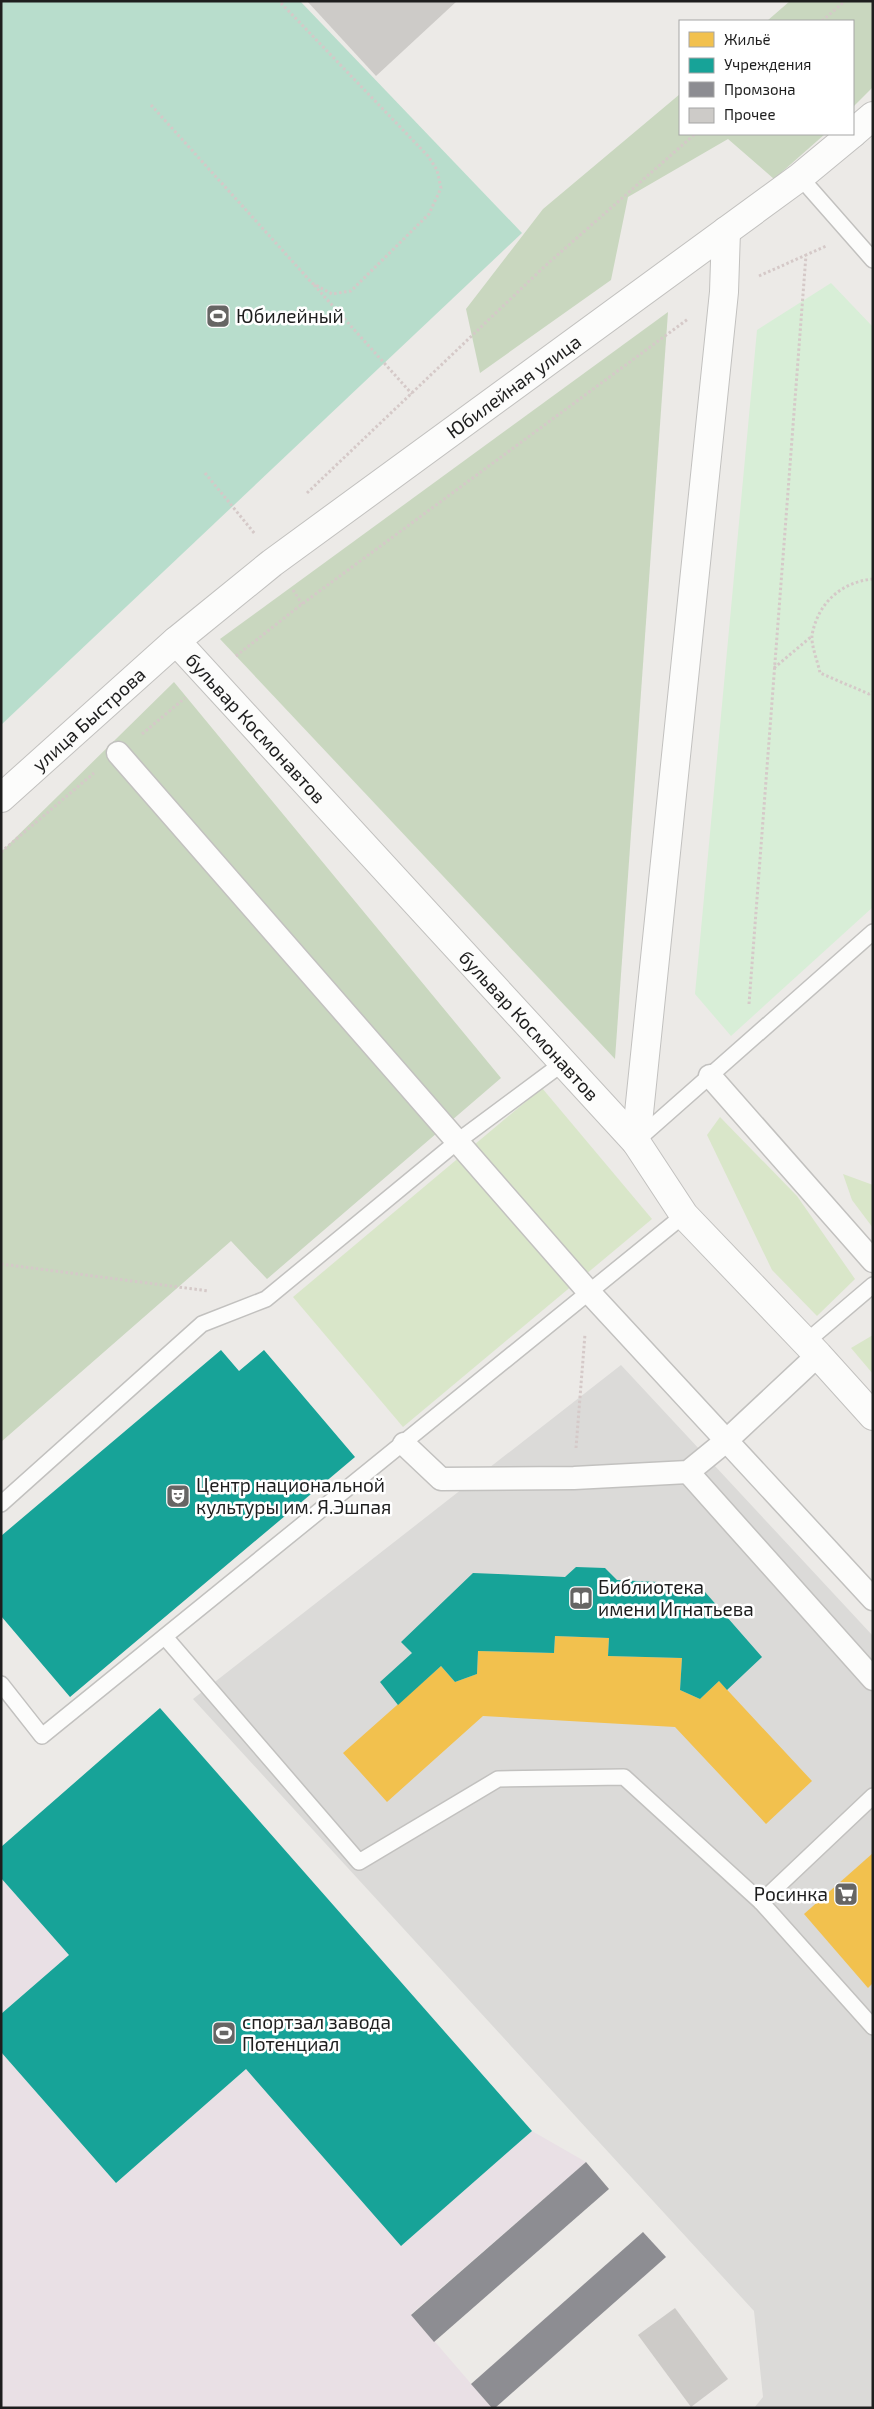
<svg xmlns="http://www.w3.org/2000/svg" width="874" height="2409" font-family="'Exo 2',sans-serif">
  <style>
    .residential { fill: #dbdad8 }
    .industrial { fill: #e9e0e5 }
    .grass { fill: #d9e6c9 }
    .forest { fill: #c9d7bf }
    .park { fill: #d8eed7 }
    .pitch { fill: #b8ddcc }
    .homes { fill: #f2c14e }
    .public { fill: #17a398 }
    .industry { fill: #8d8d92 }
    .building { fill: #cdcbc8 }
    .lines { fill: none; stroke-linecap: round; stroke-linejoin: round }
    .service-casing { stroke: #c2c1bf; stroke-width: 18 }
    .pedestrian-casing { stroke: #c2c1bf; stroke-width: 25 }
    .minor-casing { stroke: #c2c1bf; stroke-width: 30 }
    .tertiary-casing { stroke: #c2c1bf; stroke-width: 30 }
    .path { stroke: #d5c9c8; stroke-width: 3; stroke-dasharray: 2.5 2.5; stroke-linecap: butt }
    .service { stroke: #fcfcfb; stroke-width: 15 }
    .pedestrian { stroke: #fcfcfb; stroke-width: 22 }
    .minor { stroke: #fcfcfb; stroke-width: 28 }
    .tertiary { stroke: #fcfcfb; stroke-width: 28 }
    .labels { text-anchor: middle; stroke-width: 5; stroke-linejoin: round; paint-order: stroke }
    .poi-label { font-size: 19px; fill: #1e1e1e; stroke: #fff; text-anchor: start }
    .street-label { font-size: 19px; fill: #1e1e1e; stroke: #fff }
  </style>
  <rect width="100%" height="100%" fill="#eceae7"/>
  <polygon class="residential" points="621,1365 873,1636 873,2408 754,2408 763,2397 754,2311 193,1699"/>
  <g class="industrial">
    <polygon points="1,1878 69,1955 1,2014"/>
    <polygon points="1,2052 116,2183 246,2069 401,2245 532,2131 586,2162 411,2314 492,2408 1,2408"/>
  </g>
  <g class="grass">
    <polygon points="542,1088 652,1219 403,1427 293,1297"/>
    <polygon points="720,1117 797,1196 855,1279 817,1316 772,1270 707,1135"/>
    <polygon points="843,1174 873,1185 873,1228 852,1200"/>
    <polygon points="873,1335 873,1374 851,1348"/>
  </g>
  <g class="forest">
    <polygon points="790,1 873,1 873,87 853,107 853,21 767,21"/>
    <polygon points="680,94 680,134 825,134 774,179 728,139 628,197 611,280 480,373 466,309 543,209"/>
    <polygon points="668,312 615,1059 220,639"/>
    <polygon points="174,682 501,1078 267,1279 231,1241 1,1442 1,852"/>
  </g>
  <polygon class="park" points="831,283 873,327 873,907 731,1036 695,994 757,330"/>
  <polygon class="pitch" points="1,1 300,1 522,233 1,725"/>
  <g class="homes">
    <polygon points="555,1636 609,1638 608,1656 682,1658 680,1690 700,1699 719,1681 812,1781 766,1824 675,1727 483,1716 387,1802 343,1753 441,1666 455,1682 477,1674 478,1651 554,1653"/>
    <polygon points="873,1853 873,1983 868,1988 804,1914"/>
  </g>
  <g class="public">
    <polygon points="221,1350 239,1371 264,1350 355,1457 70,1697 1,1616 1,1536"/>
    <polygon points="576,1567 605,1568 617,1580 698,1584 762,1657 727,1690 719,1681 700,1699 680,1690 682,1658 608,1656 609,1638 555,1636 554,1653 478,1651 477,1674 455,1682 441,1666 398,1705 380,1682 412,1653 401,1642 473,1573 565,1577"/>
    <polygon points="160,1708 532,2131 401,2246 246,2069 116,2183 1,2052 1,2014 69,1955 1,1878 1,1847"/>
  </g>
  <g class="industry">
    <polygon points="586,2162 609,2189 434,2342 411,2315"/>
    <polygon points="643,2232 666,2257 495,2408 492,2408 471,2384"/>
  </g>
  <g class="building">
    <polygon points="307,1 457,1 376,76"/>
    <polygon points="675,2308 728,2379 691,2407 638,2335"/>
  </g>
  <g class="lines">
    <g class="service-casing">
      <g id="service">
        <polyline points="800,177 873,260"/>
        <polyline points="636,1141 873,932"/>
        <polyline points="806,1342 873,1285"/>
        <polyline points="1,1504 202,1324 266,1299 458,1141 563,1063"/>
        <polyline points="165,1637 359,1862 498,1779 624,1777 761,1902 873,2027"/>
        <polyline points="1,1684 42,1736 684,1215"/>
        <polyline points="761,1902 873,1796"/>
      </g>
    </g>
    <g class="pedestrian-casing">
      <g id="pedestrian">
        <polyline points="118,753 588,1291 873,1599"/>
        <polyline points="710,1076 873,1261"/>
        <polyline points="404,1444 441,1479 574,1478 688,1472 726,1441 818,1355"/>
        <polyline points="688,1472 873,1679"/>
      </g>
    </g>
    <g class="minor-casing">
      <g id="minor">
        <path id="s1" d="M176,641L636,1142"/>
      </g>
    </g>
    <g class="tertiary-casing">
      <g id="tertiary">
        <polyline points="853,133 873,116"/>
        <polyline points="726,231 724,292 636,1142 684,1215 818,1355 873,1416"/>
        <path id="s2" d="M1,798L176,641L272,563L800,177L852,134"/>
      </g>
    </g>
    <g class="path">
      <polyline points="822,21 845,1"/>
      <polyline points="151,105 312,283 332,294 351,291 429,214 441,188 437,170 428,156 279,1"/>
      <polyline points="759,276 806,255"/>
      <polyline points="314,285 412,394"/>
      <polyline points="205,473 255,534"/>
      <polyline points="307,493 545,266 695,134"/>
      <path d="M873,579C841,582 818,603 812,635C811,646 818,662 820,673L869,694L873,692"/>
      <polyline points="293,590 302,604"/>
      <polyline points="236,656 302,604 688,319"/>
      <polyline points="774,668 812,636"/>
      <polyline points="142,734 185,698"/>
      <polyline points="1,852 94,773"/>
      <polyline points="749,1004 806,255 826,246"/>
      <polyline points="1,1264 209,1291"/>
      <polyline points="576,1448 585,1334"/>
    </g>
    <use href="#service" class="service"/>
    <use href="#pedestrian" class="pedestrian"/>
    <use href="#minor" class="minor"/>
    <use href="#tertiary" class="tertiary"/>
  </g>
  <defs>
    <g id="stadium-square" transform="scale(1.25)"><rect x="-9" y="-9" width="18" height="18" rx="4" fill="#666564" stroke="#fff"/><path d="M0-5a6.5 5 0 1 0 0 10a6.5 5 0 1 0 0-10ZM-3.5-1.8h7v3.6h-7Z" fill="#fff"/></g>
    <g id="theatre-square" transform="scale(1.25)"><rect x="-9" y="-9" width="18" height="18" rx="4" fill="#666564" stroke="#fff"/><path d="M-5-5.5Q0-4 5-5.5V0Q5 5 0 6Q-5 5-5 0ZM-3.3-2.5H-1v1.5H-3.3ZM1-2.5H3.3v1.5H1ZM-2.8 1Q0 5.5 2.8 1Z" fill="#fff"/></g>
    <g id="library-square" transform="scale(1.25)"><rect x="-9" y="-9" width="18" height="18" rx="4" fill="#666564" stroke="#fff"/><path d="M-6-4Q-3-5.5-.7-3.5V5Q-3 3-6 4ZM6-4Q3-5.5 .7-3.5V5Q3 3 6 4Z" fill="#fff"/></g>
    <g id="supermarket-square" transform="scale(1.25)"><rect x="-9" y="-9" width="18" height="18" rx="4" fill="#666564" stroke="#fff"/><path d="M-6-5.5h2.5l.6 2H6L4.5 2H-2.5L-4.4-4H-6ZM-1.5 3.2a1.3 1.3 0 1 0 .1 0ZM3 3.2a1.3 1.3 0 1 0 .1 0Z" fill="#fff"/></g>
  </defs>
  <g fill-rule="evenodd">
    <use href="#stadium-square" x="218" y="316"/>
    <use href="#theatre-square" x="178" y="1496"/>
    <use href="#library-square" x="581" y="1598"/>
    <use href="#supermarket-square" x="846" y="1894"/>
    <use href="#stadium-square" x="224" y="2033"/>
  </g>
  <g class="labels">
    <g class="poi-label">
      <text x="236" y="323">Юбилейный</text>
      <text x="196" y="1492">Центр национальной<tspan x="196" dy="22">культуры им. Я.Эшпая</tspan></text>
      <text x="598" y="1594">Библиотека<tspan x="598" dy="22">имени Игнатьева</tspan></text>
      <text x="828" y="1901" text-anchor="end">Росинка</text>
      <text x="242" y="2029">спортзал завода<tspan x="242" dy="22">Потенциал</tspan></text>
    </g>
    <g class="street-label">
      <text dy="7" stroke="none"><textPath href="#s2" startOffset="658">Юбилейная улица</textPath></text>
      <text dy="7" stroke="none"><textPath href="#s2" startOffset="118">улица Быстрова</textPath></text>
      <text dy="7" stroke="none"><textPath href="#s1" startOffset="118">бульвар Космонавтов</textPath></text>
      <text dy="7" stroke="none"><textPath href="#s1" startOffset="522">бульвар Космонавтов</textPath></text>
    </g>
  </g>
  <rect width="874" height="2409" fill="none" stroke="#1e1e1e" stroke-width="5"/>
  <rect x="679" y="20" width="175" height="115" fill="#ffffff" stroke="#a5a5a5"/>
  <rect x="689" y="32" width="25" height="15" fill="#f2c14e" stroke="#a5a5a5"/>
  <text x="724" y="45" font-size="15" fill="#1e1e1e">Жильё</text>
  <rect x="689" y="58" width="25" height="15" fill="#17a398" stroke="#a5a5a5"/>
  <text x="724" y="70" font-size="15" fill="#1e1e1e">Учреждения</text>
  <rect x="689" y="82" width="25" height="15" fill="#8d8d92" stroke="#a5a5a5"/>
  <text x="724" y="95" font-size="15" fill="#1e1e1e">Промзона</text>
  <rect x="689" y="108" width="25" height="15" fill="#cdcbc8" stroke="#a5a5a5"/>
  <text x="724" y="120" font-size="15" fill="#1e1e1e">Прочее</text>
</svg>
